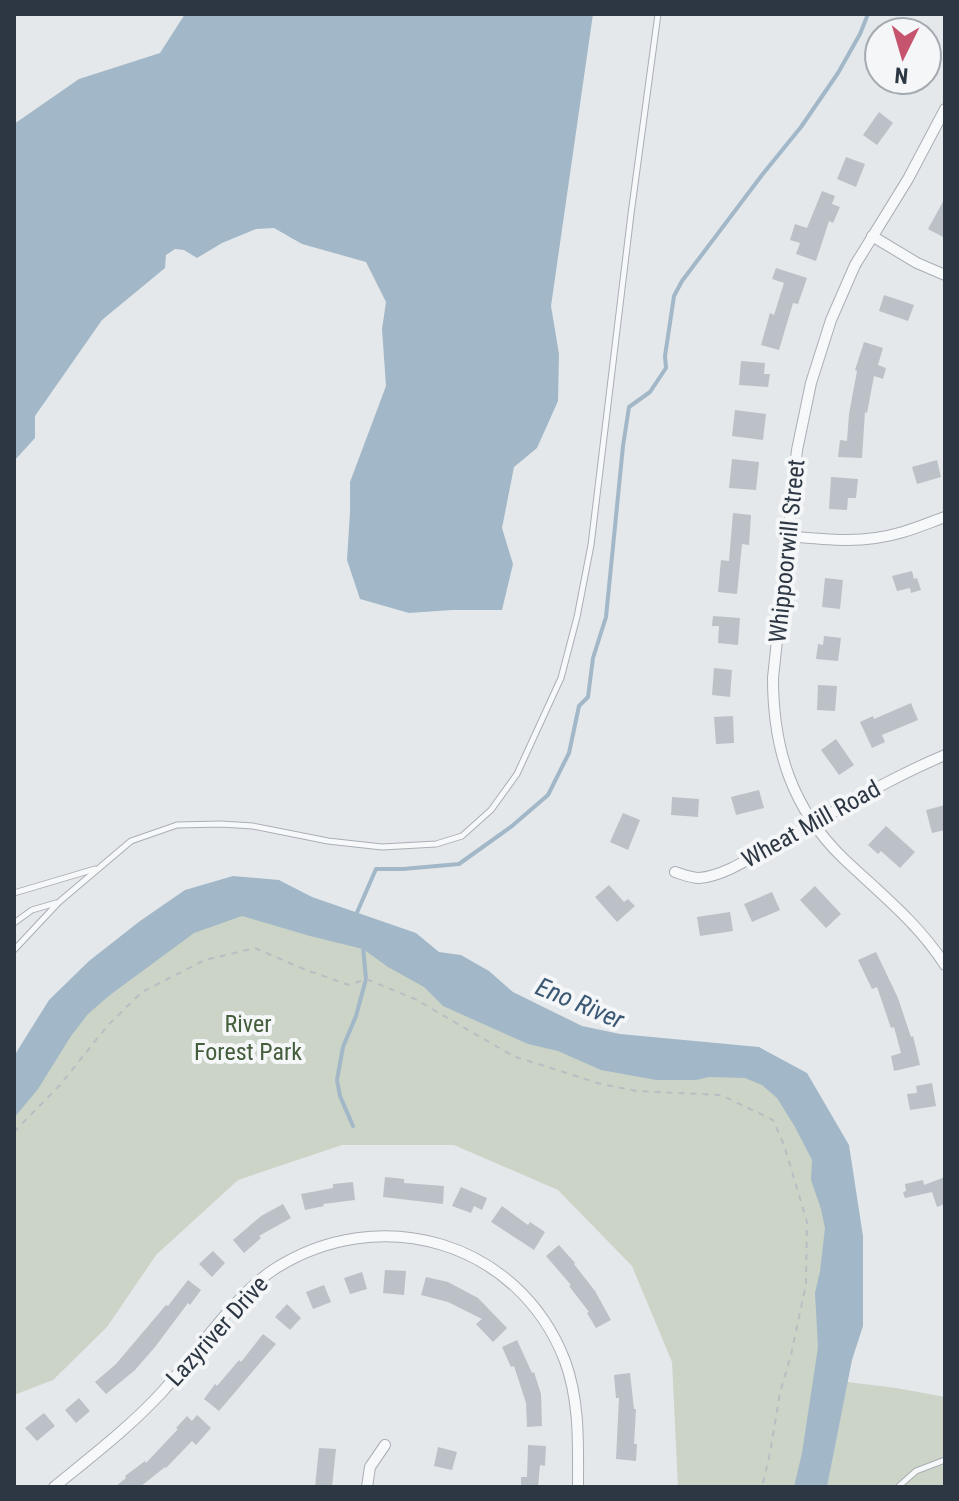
<svg xmlns="http://www.w3.org/2000/svg" width="959" height="1501" font-family="'Roboto Condensed',sans-serif">
  <style>
    .green { fill: #cbd4c6 }
    .water { fill: #a2b8c8 }
    .lines { fill: none; stroke-linecap: round; stroke-linejoin: round }
    .stream { stroke: #a2b8c8; stroke-width: 4 }
    .building { fill: #bcc1c8 }
    .service-casing { stroke: #a9afb5; stroke-width: 7 }
    .minor-casing { stroke: #a9afb5; stroke-width: 12 }
    .path { stroke: #babec3; stroke-width: 2; stroke-dasharray: 6 6; stroke-linecap: butt }
    .service { stroke: #f7f8fa; stroke-width: 5 }
    .minor { stroke: #f7f8fa; stroke-width: 10 }
    .labels { text-anchor: middle; stroke-width: 8; stroke-linejoin: round; paint-order: stroke }
    .street-label { font-size: 24px; fill: #2d3743; stroke: #f4f6f8 }
    .park-label { font-size: 24px; fill: #445d3b; stroke: #f4f6f8 }
    .water-label { font-size: 26px; font-style: italic; fill: #3a5874; stroke: #f4f6f8 }
  </style>
  <rect width="100%" height="100%" fill="#e4e8eb"/>
  <g class="green">
    <polygon points="219,900 279,906 624,1073 791,1076 849,1261 812,1487 678,1487 672,1362 632,1266 558,1190 454,1145 342,1145 238,1180 156,1255 107,1327 53,1380 14,1395 14,1077"/>
    <polygon points="847,1382 896,1388 945,1397 945,1487 827,1487"/>
  </g>
  <g class="water">
    <polygon points="185,14 593,14 551,306 559,354 558,401 537,448 514,467 502,528 513,564 502,610 452,610 409,613 360,599 347,560 350,512 350,482 386,386 382,329 386,302 366,262 302,244 274,228 256,229 222,243 197,258 184,250 175,249 166,255 165,268 102,320 35,416 35,438 14,461 14,124 79,79 160,53"/>
    <polygon points="233,876 279,880 312,897 416,933 439,952 461,955 489,971 513,992 582,1026 620,1034 759,1047 807,1073 849,1145 863,1236 863,1326 852,1360 827,1487 794,1487 802,1453 818,1347 815,1293 820,1271 825,1228 821,1209 811,1180 812,1160 795,1127 777,1098 762,1085 745,1078 709,1077 696,1080 656,1080 601,1070 558,1051 528,1044 443,1006 424,987 388,967 363,949 310,936 242,916 194,933 110,995 88,1014 71,1036 38,1089 14,1118 14,1056 49,1000 89,961 140,921 185,890"/>
  </g>
  <g class="lines">
    <g class="stream">
      <polyline points="355,917 376,869 403,869 459,864 512,826 548,795 569,753 579,706 588,697 593,658 606,617 623,446 629,407 650,392 666,368 665,356 674,296 682,281 762,175 801,127 838,73 860,34 868,14"/>
      <polyline points="353,1126 340,1096 337,1080 343,1047 356,1016 366,979 363,947"/>
    </g>
  </g>
  <g class="building">
    <polygon points="879,112 893,123 877,145 863,135"/>
    <polygon points="846,157 865,164 856,187 837,179"/>
    <polygon points="822,191 835,196 832,204 840,207 833,223 829,221 816,261 796,254 800,243 790,240 795,224 807,228"/>
    <polygon points="945,198 945,238 928,229"/>
    <polygon points="776,268 807,278 798,304 793,303 779,350 761,345 770,313 774,315 784,283 772,279"/>
    <polygon points="884,295 914,305 908,321 879,311"/>
    <polygon points="864,342 883,348 878,365 886,368 883,379 874,376 867,413 865,412 862,458 838,457 840,440 847,441 849,414 857,371 855,370"/>
    <polygon points="741,361 765,363 764,374 770,374 768,387 739,385"/>
    <polygon points="735,410 766,414 763,440 732,436"/>
    <polygon points="732,459 759,462 756,490 729,488"/>
    <polygon points="937,460 941,477 917,484 912,467"/>
    <polygon points="831,477 858,479 856,498 848,498 847,510 829,509"/>
    <polygon points="733,513 751,515 749,545 742,544 737,594 718,592 721,560 729,561"/>
    <polygon points="912,571 914,579 917,578 921,590 911,593 910,588 897,591 892,576"/>
    <polygon points="825,578 843,580 840,609 822,607"/>
    <polygon points="713,616 740,618 738,645 718,643 719,626 712,626"/>
    <polygon points="824,636 841,638 838,661 816,659 818,644 823,645"/>
    <polygon points="714,668 732,670 730,697 712,695"/>
    <polygon points="818,685 837,686 835,711 817,710"/>
    <polygon points="911,703 918,720 882,735 885,742 872,748 860,722 873,716 874,719"/>
    <polygon points="733,716 734,743 716,744 714,717"/>
    <polygon points="836,739 854,765 839,775 821,750"/>
    <polygon points="759,790 764,808 736,815 731,797"/>
    <polygon points="672,797 699,799 698,817 671,815"/>
    <polygon points="945,805 945,830 932,833 926,810"/>
    <polygon points="623,813 640,820 628,850 610,842"/>
    <polygon points="886,826 915,852 900,868 881,851 878,854 868,845"/>
    <polygon points="609,885 624,902 628,899 635,906 617,922 595,897"/>
    <polygon points="815,886 841,914 826,928 800,900"/>
    <polygon points="772,892 780,910 752,922 744,904"/>
    <polygon points="730,912 733,931 700,936 697,917"/>
    <polygon points="876,952 898,998 911,1037 913,1036 920,1065 894,1071 891,1056 901,1053 894,1027 891,1028 877,987 872,989 858,960"/>
    <polygon points="932,1083 936,1106 910,1110 907,1094 917,1093 916,1086"/>
    <polygon points="385,1177 404,1179 404,1183 444,1186 443,1204 383,1197"/>
    <polygon points="945,1177 945,1204 937,1207 932,1192 905,1198 903,1192 906,1191 905,1184 923,1180 924,1185"/>
    <polygon points="353,1182 355,1200 323,1204 324,1206 305,1210 301,1194 333,1188 333,1184"/>
    <polygon points="461,1187 487,1198 482,1210 474,1206 471,1213 452,1206"/>
    <polygon points="283,1204 291,1218 259,1236 261,1238 244,1253 233,1240 261,1216"/>
    <polygon points="502,1206 528,1225 530,1222 545,1232 534,1250 491,1222"/>
    <polygon points="559,1245 575,1263 574,1264 595,1291 611,1320 596,1328 587,1313 589,1312 569,1286 571,1285 546,1256"/>
    <polygon points="213,1251 225,1263 212,1277 199,1264"/>
    <polygon points="385,1270 406,1271 404,1295 383,1293"/>
    <polygon points="362,1272 367,1289 350,1294 344,1278"/>
    <polygon points="426,1277 448,1282 478,1298 507,1328 493,1342 476,1324 482,1319 448,1302 421,1295"/>
    <polygon points="188,1280 201,1290 190,1305 188,1303 155,1347 135,1370 106,1394 95,1382 116,1364 166,1305 168,1306"/>
    <polygon points="324,1285 331,1302 313,1309 306,1292"/>
    <polygon points="287,1304 301,1318 290,1330 275,1317"/>
    <polygon points="263,1334 276,1344 219,1411 204,1399 215,1384 217,1386 239,1360 241,1362"/>
    <polygon points="517,1340 532,1373 534,1372 541,1394 542,1426 527,1427 526,1403 514,1366 511,1367 502,1347"/>
    <polygon points="630,1373 634,1409 636,1409 634,1444 637,1444 636,1461 616,1459 619,1398 616,1398 614,1375"/>
    <polygon points="79,1398 90,1411 76,1423 65,1410"/>
    <polygon points="44,1413 55,1426 37,1441 25,1428"/>
    <polygon points="197,1415 211,1428 196,1445 192,1441 166,1468 165,1467 140,1487 115,1487 126,1478 125,1476 145,1461 146,1463 178,1429 176,1428 187,1416 192,1421"/>
    <polygon points="528,1445 546,1446 545,1466 540,1465 538,1487 521,1487 521,1477 527,1477"/>
    <polygon points="438,1447 457,1452 452,1470 434,1466"/>
    <polygon points="319,1448 336,1449 332,1487 315,1487"/>
  </g>
  <g class="lines">
    <g class="service-casing">
      <g id="service">
        <polyline points="14,893 95,869"/>
        <polyline points="14,923 32,910 56,903"/>
        <polyline points="14,950 59,902 131,841 177,825 221,824 253,826 328,841 382,847 436,844 462,836 491,810 517,774 561,678 577,617 591,545 631,214 658,14"/>
        <polyline points="898,1487 916,1471 945,1460"/>
      </g>
    </g>
    <g class="minor-casing">
      <g id="minor">
        <path d="M945,109L908,179L855,265L831,320L811,383L797,450L773,678C773,749 792,809 844,859C880,893 918,923 945,965"/>
        <polyline points="872,236 917,263 945,275"/>
        <path d="M788,536C827,540 864,544 903,532C917,528 931,522 945,517"/>
        <path d="M675,872C682,874 691,878 699,878C724,876 750,858 771,846C829,816 885,780 945,755"/>
        <path d="M54,1487C92,1456 130,1427 163,1391C196,1354 233,1297 273,1270C379,1201 519,1241 565,1361C580,1402 578,1444 578,1487"/>
        <polyline points="367,1487 370,1467 385,1445"/>
      </g>
    </g>
    <polyline class="path" points="14,1132 60,1085 108,1025 142,992 205,960 255,948 306,970 349,985 366,979 415,999 513,1056 601,1084 637,1091 721,1095 773,1120 784,1145 807,1222 806,1284 791,1355 780,1393 770,1453 762,1487"/>
    <use href="#service" class="service"/>
    <use href="#minor" class="minor"/>
  </g>
  <g class="labels">
    <g class="street-label">
      <text transform="translate(787 551) rotate(-84)" y="8">Whippoorwill Street</text>
      <text transform="translate(811 824) rotate(-29)" y="8">Wheat Mill Road</text>
      <text transform="translate(217 1331) rotate(-48)" y="8">Lazyriver Drive</text>
    </g>
    <g class="park-label">
      <text x="248" y="1032">River<tspan x="248" dy="28">Forest Park</tspan></text>
    </g>
    <g class="water-label">
      <text transform="translate(580 1003) rotate(23)" y="9">Eno River</text>
    </g>
  </g>
  <rect width="959" height="1501" fill="none" stroke="#2d3743" stroke-width="32"/>
  <g transform="translate(903 56) rotate(185)"><circle r="38" fill="#f4f6f8" stroke="#a4aab0" stroke-width="2"/>
  <path d="M0-6L14 30L0 20L-14 30Z" fill="#c6546e"/>
  <text y="-12" font-size="22" font-weight="bold" text-anchor="middle" fill="#2d3743">N</text>
  </g>
</svg>
